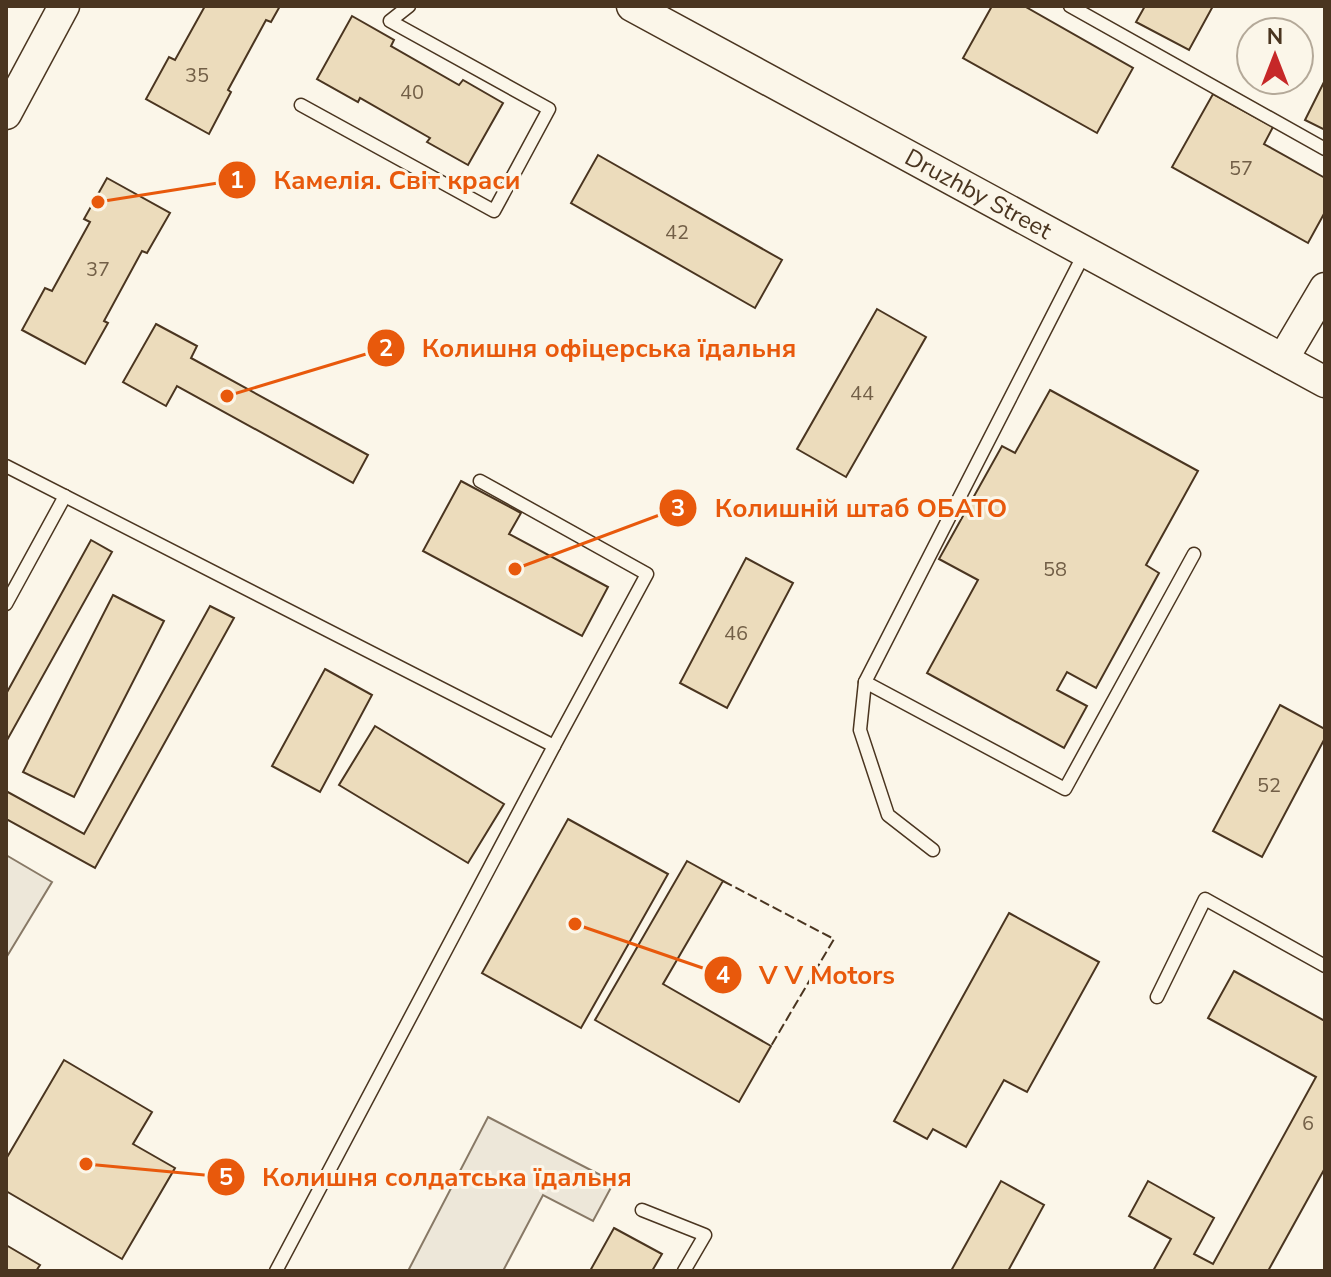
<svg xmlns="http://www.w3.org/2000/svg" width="1331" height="1277" font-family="'Nunito Sans',sans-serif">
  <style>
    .parking { fill: #ede7d9; stroke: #887966; stroke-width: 2 }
    .building { fill: #ecdcbc; stroke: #4a3520; stroke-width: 2 }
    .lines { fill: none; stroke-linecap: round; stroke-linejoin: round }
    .service-casing { stroke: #4a3520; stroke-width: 15 }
    .tertiary-casing { stroke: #4a3520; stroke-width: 33 }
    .service { stroke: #fbf6e9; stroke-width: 12 }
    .tertiary { stroke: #fbf6e9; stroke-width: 30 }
    .fence { stroke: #4a3520; stroke-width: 2; stroke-dasharray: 10 4; stroke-linecap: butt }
    .labels { text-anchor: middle; stroke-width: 6; stroke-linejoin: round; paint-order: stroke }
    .number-label { font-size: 20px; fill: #725f47 }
    .street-label { font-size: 24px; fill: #4a3520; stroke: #fbf6e9 }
    .leader { fill: none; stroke: #e8590c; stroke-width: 3 }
    .callout-dot { fill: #e8590c; stroke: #fbf6e9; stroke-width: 3 }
    .mark-label { font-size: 24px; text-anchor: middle; font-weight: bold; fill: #fff }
    .callout-label { font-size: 26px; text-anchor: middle; font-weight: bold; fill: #e8590c; stroke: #fbf6e9; stroke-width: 6; stroke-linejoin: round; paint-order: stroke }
  </style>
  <rect width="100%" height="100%" fill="#fbf6e9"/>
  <g class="parking">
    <polygon points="6,855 52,882 6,958"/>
    <polygon points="488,1117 614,1182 593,1221 543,1195 503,1271 408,1271"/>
  </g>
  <g class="building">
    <polygon points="205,6 280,6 271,22 266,20 228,90 231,92 209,134 146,99 169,57 175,60"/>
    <polygon points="992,6 1024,6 1133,68 1097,133 963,58"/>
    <polygon points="1145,6 1213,6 1189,50 1136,22"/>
    <polygon points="352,16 394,40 391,46 459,85 463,80 503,103 468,165 427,142 430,138 360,98 358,102 317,79"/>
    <polygon points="1325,80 1325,130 1305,120"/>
    <polygon points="1213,94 1273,127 1264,144 1325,178 1325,212 1308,243 1172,167"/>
    <polygon points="598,155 782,260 755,308 571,203"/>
    <polygon points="107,178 170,213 147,253 142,251 104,321 108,323 85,364 22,330 45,288 52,291 90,222 84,219"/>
    <polygon points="877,309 926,337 846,477 797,449"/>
    <polygon points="156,324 197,346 191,358 368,455 353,483 177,386 166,406 123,382"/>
    <polygon points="1050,390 1198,471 1146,565 1159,573 1096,688 1067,672 1057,690 1087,706 1064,748 927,673 978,580 939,559 1002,446 1015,453"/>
    <polygon points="461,481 521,513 509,534 608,587 582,636 423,551"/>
    <polygon points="91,540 112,552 6,742 6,694"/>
    <polygon points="746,558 793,583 727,708 680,683"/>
    <polygon points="113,595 164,621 74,797 23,772"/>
    <polygon points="210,606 234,618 95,868 6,819 6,791 84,834"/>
    <polygon points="325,669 372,695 320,792 272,766"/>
    <polygon points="1280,705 1325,729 1325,738 1262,857 1213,831"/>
    <polygon points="375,726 504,804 468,863 339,785"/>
    <polygon points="568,819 668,874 581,1028 482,973"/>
    <polygon points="687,861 723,881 663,984 771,1046 739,1102 595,1020"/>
    <polygon points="1009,913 1099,962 1027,1092 1004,1080 966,1147 933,1129 927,1139 894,1121"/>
    <polygon points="1234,971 1325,1021 1325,1168 1268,1271 1153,1271 1171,1239 1129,1216 1148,1181 1214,1218 1194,1254 1213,1264 1316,1077 1208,1018"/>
    <polygon points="64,1060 152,1112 133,1144 175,1168 122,1259 6,1191 6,1159"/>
    <polygon points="1001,1181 1044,1205 1008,1271 951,1271"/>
    <polygon points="614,1228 662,1254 652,1271 590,1271"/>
    <polygon points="6,1245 40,1265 36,1271 6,1271"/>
  </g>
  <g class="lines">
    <g class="service-casing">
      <g id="service">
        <polyline points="1070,6 1325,149"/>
        <polyline points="301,105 494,211 549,109 390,21 409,6"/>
        <polyline points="1085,252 865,682 1065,789 1194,554"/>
        <polyline points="6,466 554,746 276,1271"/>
        <polyline points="480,481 647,574 554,746"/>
        <polyline points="6,604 65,496"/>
        <polyline points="865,682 860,730 888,815 933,850"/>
        <polyline points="1157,997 1205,899 1325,966"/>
        <polyline points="642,1210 705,1235 684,1271"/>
      </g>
    </g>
    <g class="tertiary-casing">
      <g id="tertiary">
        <path id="s1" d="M632,6L1325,382"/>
        <polyline points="6,114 64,6"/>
        <polyline points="1283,359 1325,288"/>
      </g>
    </g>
    <use href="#service" class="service"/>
    <use href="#tertiary" class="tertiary"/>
    <polyline class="fence" points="723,881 834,939 771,1046"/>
  </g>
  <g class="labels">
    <g class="number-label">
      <text x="197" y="82">35</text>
      <text x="412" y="99">40</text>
      <text x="1241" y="175">57</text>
      <text x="677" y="239">42</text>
      <text x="98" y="276">37</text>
      <text x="862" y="400">44</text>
      <text x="1055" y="576">58</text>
      <text x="736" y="640">46</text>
      <text x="1269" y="792">52</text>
      <text x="1308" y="1130">6</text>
    </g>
    <g class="street-label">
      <text dy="8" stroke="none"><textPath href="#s1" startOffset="394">Druzhby Street</textPath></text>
    </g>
  </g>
  <path class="leader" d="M98 202L237 180M227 396L386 348M515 569L678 508M575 924L723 975M86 1164L226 1177"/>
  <g class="callout-dot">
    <circle cx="98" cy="202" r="8"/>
    <circle cx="227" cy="396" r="8"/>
    <circle cx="515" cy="569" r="8"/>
    <circle cx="575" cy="924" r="8"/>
    <circle cx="86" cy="1164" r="8"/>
    <circle cx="237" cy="180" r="20"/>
    <circle cx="386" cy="348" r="20"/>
    <circle cx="678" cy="508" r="20"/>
    <circle cx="723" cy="975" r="20"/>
    <circle cx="226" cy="1177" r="20"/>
  </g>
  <g class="mark-label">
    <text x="237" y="188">1</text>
    <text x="386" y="356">2</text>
    <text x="678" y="516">3</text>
    <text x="723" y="983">4</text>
    <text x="226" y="1185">5</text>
  </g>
  <g class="callout-label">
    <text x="397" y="189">Камелія. Світ краси</text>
    <text x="609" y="357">Колишня офіцерська їдальня</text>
    <text x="861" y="517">Колишній штаб ОБАТО</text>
    <text x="827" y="984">V V Motors</text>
    <text x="447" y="1186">Колишня солдатська їдальня</text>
  </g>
  <rect width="1331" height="1277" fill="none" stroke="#4a3520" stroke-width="16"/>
  <g transform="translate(1275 56)"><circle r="38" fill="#fbf6e9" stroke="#b4a999" stroke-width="2"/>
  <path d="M0-6L14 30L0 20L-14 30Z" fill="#c62828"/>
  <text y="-12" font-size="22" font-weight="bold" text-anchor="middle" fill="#4a3520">N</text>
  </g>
</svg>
